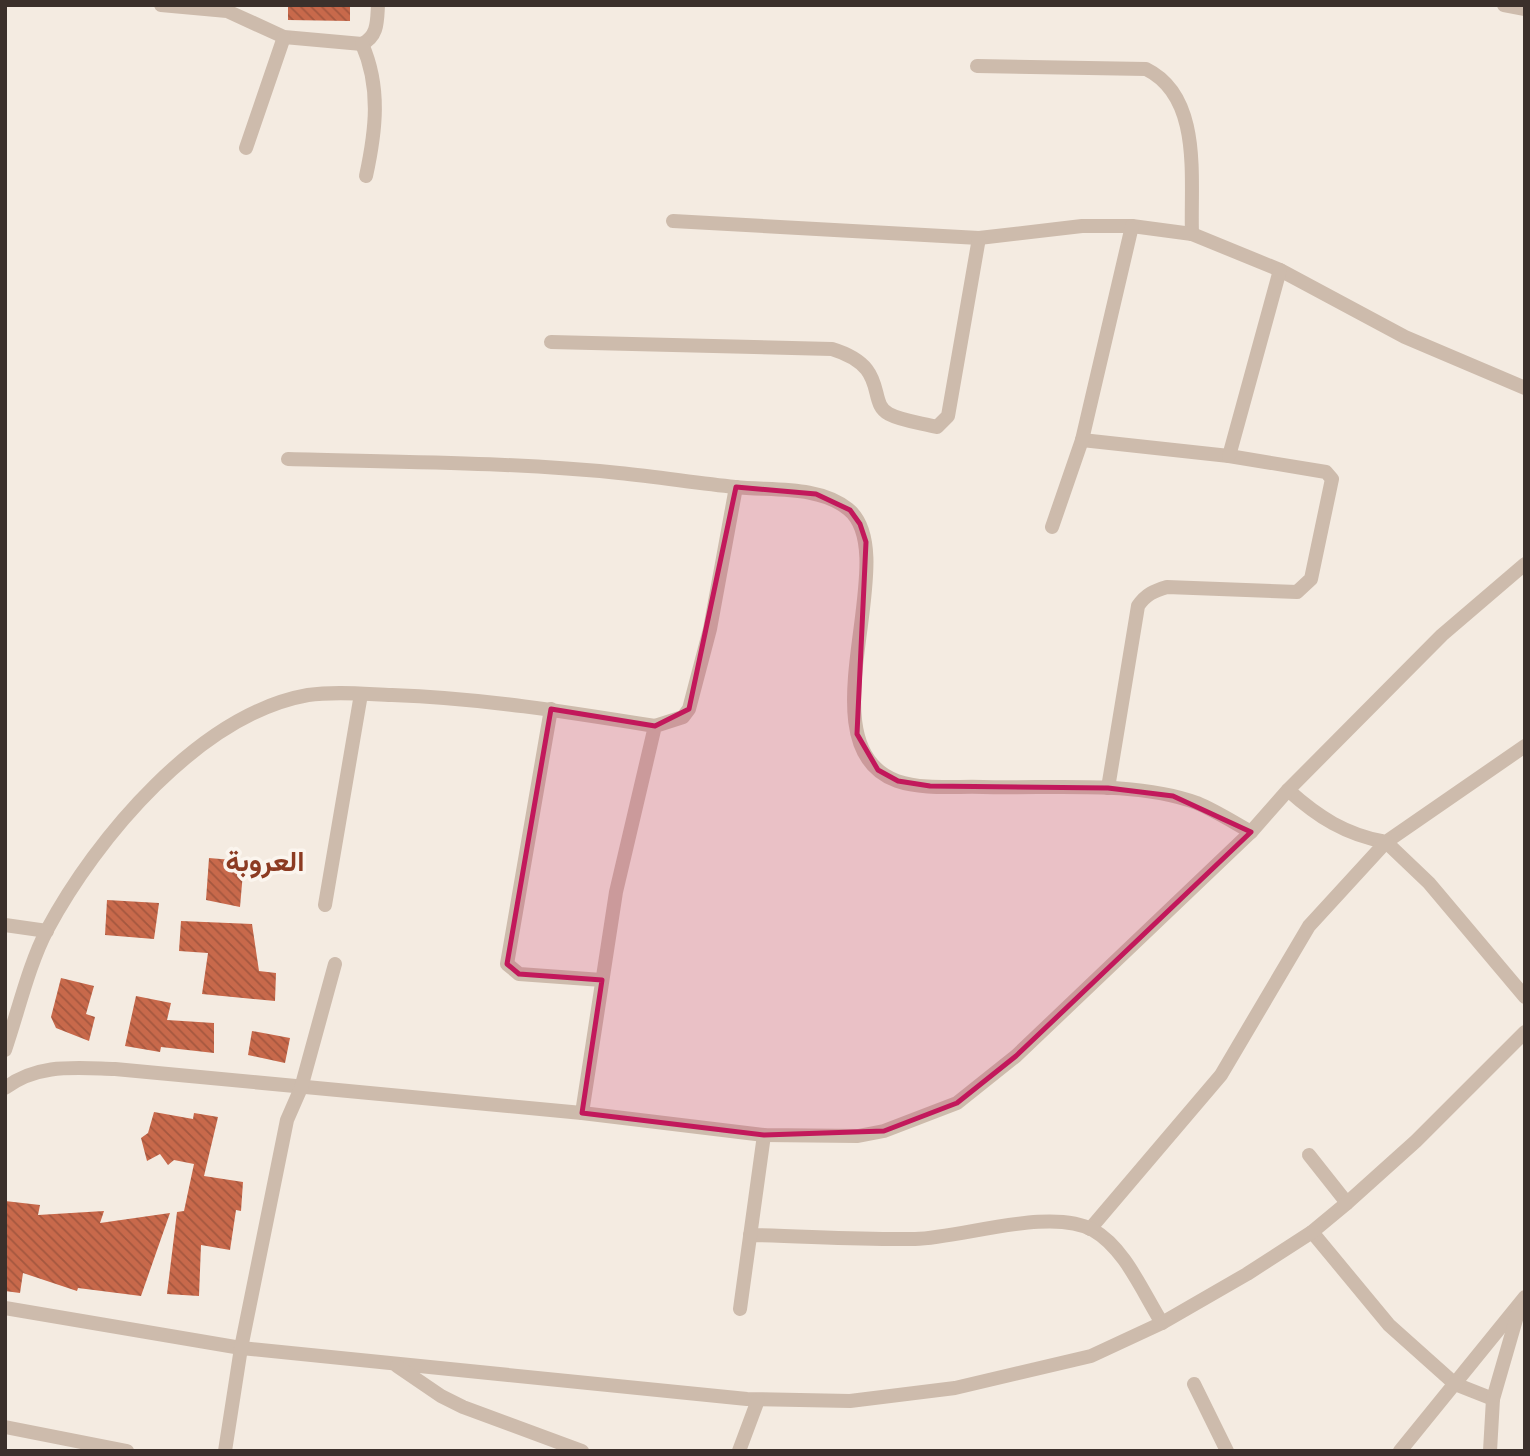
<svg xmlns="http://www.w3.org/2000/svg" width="1530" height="1456" font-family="Commissioner,Vazirmatn,sans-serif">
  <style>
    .building { fill: url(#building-back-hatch) }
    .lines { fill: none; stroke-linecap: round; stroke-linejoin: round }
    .street { stroke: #cdbbac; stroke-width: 14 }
    .marked { fill: #c2185b; fill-opacity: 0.2; stroke: #c2185b; stroke-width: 5; stroke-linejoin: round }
    .labels { text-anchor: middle; stroke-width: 7; stroke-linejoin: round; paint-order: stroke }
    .neighbourhood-label { font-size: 28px; font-weight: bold; fill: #8c3b22; stroke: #fbf5ee }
  </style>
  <defs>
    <pattern id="building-back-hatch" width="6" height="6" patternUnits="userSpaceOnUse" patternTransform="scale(1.75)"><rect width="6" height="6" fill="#c8694b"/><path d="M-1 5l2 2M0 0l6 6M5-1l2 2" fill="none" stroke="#a4573f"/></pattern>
  </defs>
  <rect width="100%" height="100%" fill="#f4ebe1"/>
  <g class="building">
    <polygon points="288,5 350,5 350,21 288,20"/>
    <polygon points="209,858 244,861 240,907 206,900"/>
    <polygon points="107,900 159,903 154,939 105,935"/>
    <polygon points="181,921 252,924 259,971 276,973 275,1001 202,994 208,953 179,951"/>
    <polygon points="61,978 94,986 86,1014 95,1017 89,1041 56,1028 51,1017"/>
    <polygon points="136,996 171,1003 167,1020 214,1023 214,1053 161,1047 160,1052 125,1046"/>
    <polygon points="252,1031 290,1038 285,1063 248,1055"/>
    <polygon points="154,1112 193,1119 194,1113 218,1117 204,1176 243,1182 241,1211 236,1210 230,1250 201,1245 199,1296 167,1294 177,1212 184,1211 194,1164 174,1160 168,1165 160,1154 147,1161 141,1138 148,1133"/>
    <polygon points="5,1201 40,1205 38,1215 104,1211 100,1223 170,1213 141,1296 78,1288 77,1291 23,1273 20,1293 5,1291"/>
  </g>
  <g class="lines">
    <g class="street">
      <path d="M161,5L227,11L284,37L362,44C378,36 377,22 378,5"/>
      <polyline points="1504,5 1525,9"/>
      <path d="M362,44C381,87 376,130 366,176"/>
      <path d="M977,66L1146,69C1203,97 1190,180 1192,234"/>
      <polyline points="246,148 284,37"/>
      <polyline points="673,221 979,238 1082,226 1132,226 1192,234 1280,270 1405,337 1525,388"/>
      <path d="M551,342L832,349C891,367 866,402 889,414C902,421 922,423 937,427L948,416L979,238"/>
      <path d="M1082,440L1229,456L1326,472L1332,479L1311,579L1297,592L1167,587C1154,591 1146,594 1138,606L1108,788"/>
      <polyline points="1229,456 1280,270"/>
      <path d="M288,459C398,462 510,462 619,473C658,477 697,483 735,487C772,491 818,485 848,509C906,555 800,746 897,781C923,790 957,786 983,787C1050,789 1134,780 1197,803C1216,811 1233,822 1251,832"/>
      <polyline points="1052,527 1082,440 1132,226"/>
      <polyline points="551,709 507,964 519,974 602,980"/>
      <path d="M1288,790C1318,817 1346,835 1386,842L1525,746"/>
      <polyline points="325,905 361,694"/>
      <polyline points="5,925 47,931"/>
      <path d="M5,1050C18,1012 29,964 47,930C96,838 200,714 308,695C335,691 365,694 392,695C481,698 568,712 655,726"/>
      <path d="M5,1088C38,1063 76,1068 115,1069L582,1113L764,1135L858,1136L884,1131L957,1103L1016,1056L1251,832L1288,790L1442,635L1525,564"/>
      <polyline points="582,1113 616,892 655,726 683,717 689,709 710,629 736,487"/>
      <polyline points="1309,1155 1347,1203"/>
      <polyline points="1090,1229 1221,1075 1309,926 1386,842 1429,883 1525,997"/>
      <polyline points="1312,1232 1389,1325 1455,1384 1493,1399"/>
      <path d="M750,1235C805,1236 860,1240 915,1239C965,1237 1051,1207 1093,1230C1125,1248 1143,1293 1162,1323"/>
      <polyline points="5,1308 241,1348 747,1399 850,1401 955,1388 1091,1356 1162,1323 1247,1274 1312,1232 1347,1203 1416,1141 1525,1032"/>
      <polyline points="740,1309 764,1135"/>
      <polyline points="397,1366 441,1396 463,1407 582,1451"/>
      <polyline points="1194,1384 1227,1451"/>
      <polyline points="5,1427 127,1451"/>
      <polyline points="225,1451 241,1348 287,1120 301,1088 335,964"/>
      <polyline points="739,1451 758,1400"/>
      <polyline points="1400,1451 1525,1297"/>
      <polyline points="1490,1451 1493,1399 1519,1309"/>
    </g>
  </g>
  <path class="marked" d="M736,487L816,494L850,510L860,524L866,542L857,734L878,770L898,781L930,786L1108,788L1173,796L1251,832L1016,1056L957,1103L884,1131L764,1135L582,1113L602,980L519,974L507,964L551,709L655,726L689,709Z"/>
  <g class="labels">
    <g class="neighbourhood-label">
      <text x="265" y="871">العروبة</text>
    </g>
  </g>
  <rect width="1530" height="1456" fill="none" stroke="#3b302b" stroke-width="14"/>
</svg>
